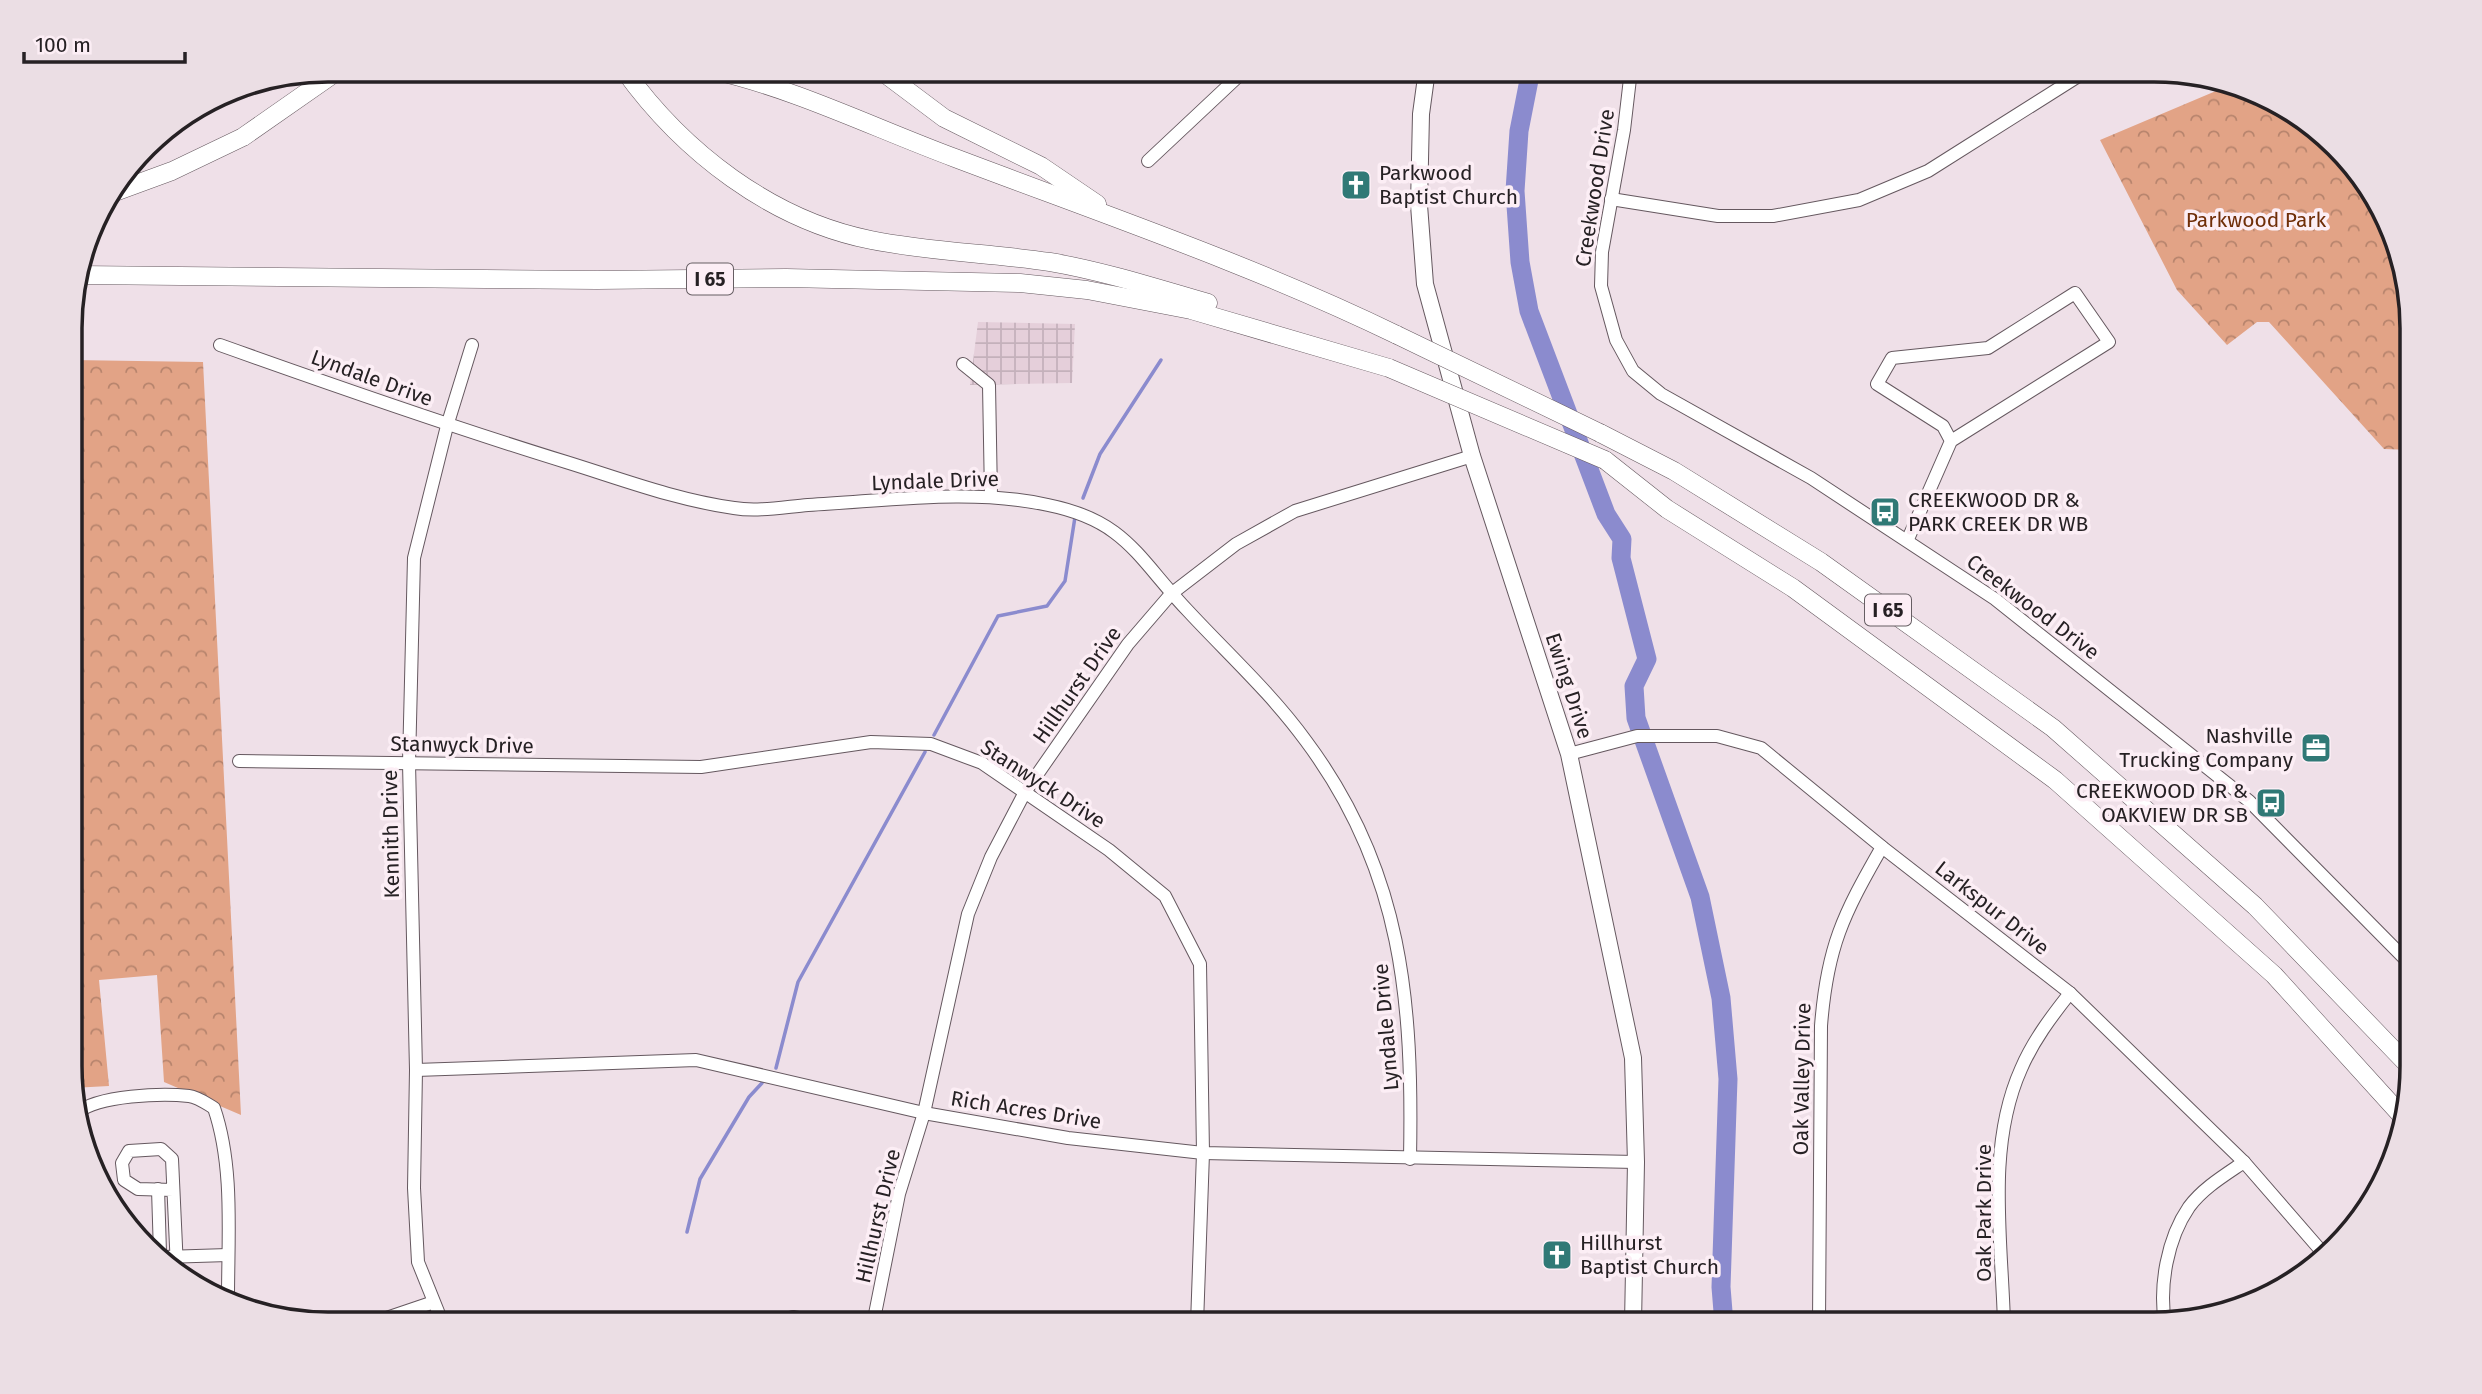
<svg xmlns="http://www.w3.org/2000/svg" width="2482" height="1394" font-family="'Fira Sans',sans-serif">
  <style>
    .industrial { fill: url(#industrial-grid) }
    .forest { fill: url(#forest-crowns) }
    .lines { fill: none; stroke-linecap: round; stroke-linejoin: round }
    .stream { stroke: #8b8bce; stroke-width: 3.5 }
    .river { stroke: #8b8bce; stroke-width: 19 }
    .minor-casing { stroke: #65585f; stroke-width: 14 }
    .major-casing { stroke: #65585f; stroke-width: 18 }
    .highway-casing { stroke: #65585f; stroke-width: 19 }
    .minor { stroke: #fff; stroke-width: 12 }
    .major { stroke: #fff; stroke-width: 16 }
    .highway { stroke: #fff; stroke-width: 18 }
    .highway-bridge-casing { stroke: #65585f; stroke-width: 19; stroke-linecap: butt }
    .highway-bridge { stroke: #fff; stroke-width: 18 }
    .labels { text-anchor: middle; stroke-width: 7; stroke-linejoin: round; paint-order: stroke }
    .shield { fill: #fceef5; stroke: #665e63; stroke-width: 2 }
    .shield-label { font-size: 19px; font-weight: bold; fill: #262124 }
    .poi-label { font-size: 21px; fill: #262124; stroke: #fceef5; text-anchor: start }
    .street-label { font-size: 21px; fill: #262124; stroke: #fceef5 }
    .park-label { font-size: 21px; fill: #6f2e08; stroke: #fceef5 }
    .rim { fill: none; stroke: #262124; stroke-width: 3.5 }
  </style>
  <defs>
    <pattern id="industrial-grid" width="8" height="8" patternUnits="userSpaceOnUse" patternTransform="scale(1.75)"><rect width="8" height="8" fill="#e5cfda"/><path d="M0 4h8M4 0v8" fill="none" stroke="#c4b1bb"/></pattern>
    <pattern id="forest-crowns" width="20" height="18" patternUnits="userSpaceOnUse" patternTransform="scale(1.75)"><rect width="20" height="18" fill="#e2a386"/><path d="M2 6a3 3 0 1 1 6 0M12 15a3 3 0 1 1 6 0" fill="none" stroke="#b7846d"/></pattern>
  </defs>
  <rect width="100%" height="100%" fill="#efe0e8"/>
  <polygon class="industrial" points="978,322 1075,324 1072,383 970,385"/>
  <g class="forest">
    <polygon points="2223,88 2283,104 2369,185 2411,311 2411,450 2384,449 2269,322 2257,322 2227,345 2177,290 2100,140"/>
    <polygon points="72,360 203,362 241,1115 164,1082 157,975 99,980 109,1086 72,1088"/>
  </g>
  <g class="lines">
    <g class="stream">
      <polyline points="1083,498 1100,454 1161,360"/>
      <polyline points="934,735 998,616 1047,606 1065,581 1075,517"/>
      <polyline points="776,1068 798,982 925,752"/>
      <polyline points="687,1232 700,1179 749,1097 762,1083"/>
    </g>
    <polyline class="river" points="1531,70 1519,131 1515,191 1520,262 1529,311 1606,514 1622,539 1621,558 1647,659 1634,686 1636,718 1700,897 1721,998 1728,1079 1721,1287 1724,1324"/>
    <g class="minor-casing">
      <g id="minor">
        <polyline points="1631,70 1624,130 1602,252 1601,286 1616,340 1633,371 1661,394 1811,478 1995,599 2249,801 2411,965"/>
        <polyline points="1148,161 1245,70"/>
        <polyline points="1611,199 1718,216 1773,216 1859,200 1928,171 2088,70"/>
        <path d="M220,345C335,386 449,426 566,462C621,479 676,500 734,508C757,512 784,507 808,505C887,501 971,488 1048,505C1127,521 1138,559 1189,612C1228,654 1272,694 1306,741C1403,871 1413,1003 1410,1159"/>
        <polyline points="963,364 989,385 991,496"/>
        <polyline points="1908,539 1951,441 2109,342 2075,293 1988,348 1892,358 1877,384 1943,426 1951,441"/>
        <polyline points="1569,754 1637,736 1717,736 1761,748 1882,847 2070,993 2244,1162 2323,1253"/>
        <polyline points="239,761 701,767 871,742 931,744 982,763 1109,850 1165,896 1200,964 1203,1153 1197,1324"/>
        <polyline points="416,1070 696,1060 924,1113 1068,1138 1203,1153 1636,1162"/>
        <path d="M77,1113C98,1095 163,1093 189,1096C198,1097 207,1104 214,1108C234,1166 228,1236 228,1297"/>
        <polyline points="158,1189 160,1253"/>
        <polyline points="173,1190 138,1189 124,1180 122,1163 129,1151 161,1149 172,1159 177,1268"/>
        <polyline points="164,1257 228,1255"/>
        <path d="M2165,1323C2159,1286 2167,1239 2189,1207C2203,1188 2225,1175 2244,1162"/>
        <polyline points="369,1324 431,1303"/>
        <polyline points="443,1324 418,1262 414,1188 416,1070 409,763 414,558 447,426 472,345"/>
        <polyline points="770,1324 793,1317 831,1324"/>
        <polyline points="873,1324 899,1194 924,1113 968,914 991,857 1025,792 1128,644 1171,594 1236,544 1295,511 1472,456"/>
        <path d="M1819,1324L1821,1026C1827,947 1843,915 1882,847"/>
        <path d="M2004,1324C2002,1241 1986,1147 2021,1069C2033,1041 2051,1017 2070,993"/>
      </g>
    </g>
    <g class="major-casing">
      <polyline id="major" points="1427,70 1421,114 1419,205 1425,284 1472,456 1569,754 1633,1058 1636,1162 1633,1324"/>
    </g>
    <g class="highway-casing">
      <g id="highway">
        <path d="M624,70C683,152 771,220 871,240C930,252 990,253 1050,262C1103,271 1156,288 1208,303"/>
        <path d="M712,70C796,89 874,128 955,158C1103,214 1255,266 1397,335"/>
        <polyline points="880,70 944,118 1041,166 1097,204"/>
        <polyline points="112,193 172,171 243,137 339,70"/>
        <polyline points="78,275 597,280 786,278 1020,283 1087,290 1191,310 1389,368"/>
        <polyline points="1600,433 1674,471 1821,562 2053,728 2255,906 2411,1068"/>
        <polyline points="1605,460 1667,509 1793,588 2055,780 2274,975 2401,1115"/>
      </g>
    </g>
    <use href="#minor" class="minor"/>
    <use href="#major" class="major"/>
    <use href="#highway" class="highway"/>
    <g class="highway-bridge-casing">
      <g id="highway-bridge">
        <polyline points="1397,335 1600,433"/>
        <polyline points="1389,368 1605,460"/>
      </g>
    </g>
    <use href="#highway-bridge" class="highway-bridge"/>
  </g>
  <defs>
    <g id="church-square" transform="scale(1.575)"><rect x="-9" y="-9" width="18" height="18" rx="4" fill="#307976" stroke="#fceef5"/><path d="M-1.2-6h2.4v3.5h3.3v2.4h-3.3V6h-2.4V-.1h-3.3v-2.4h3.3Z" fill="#fff"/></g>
    <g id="bus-square" transform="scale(1.575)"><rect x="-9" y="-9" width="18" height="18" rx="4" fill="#307976" stroke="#fceef5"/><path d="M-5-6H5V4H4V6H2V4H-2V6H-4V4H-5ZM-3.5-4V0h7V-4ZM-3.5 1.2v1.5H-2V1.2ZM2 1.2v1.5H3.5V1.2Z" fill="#fff"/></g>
    <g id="office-square" transform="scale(1.575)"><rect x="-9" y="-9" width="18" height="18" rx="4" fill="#307976" stroke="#fceef5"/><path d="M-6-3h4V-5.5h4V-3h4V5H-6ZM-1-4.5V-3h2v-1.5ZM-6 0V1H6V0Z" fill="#fff"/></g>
  </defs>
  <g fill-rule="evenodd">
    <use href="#church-square" x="1356" y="185"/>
    <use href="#bus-square" x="1885" y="512"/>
    <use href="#office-square" x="2316" y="748"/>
    <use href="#bus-square" x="2271" y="803"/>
    <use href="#church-square" x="1557" y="1255"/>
  </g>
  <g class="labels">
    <g class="shield">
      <rect x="687" y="263.5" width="46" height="31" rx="5"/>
      <rect x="1865" y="594.5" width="46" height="31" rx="5"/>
    </g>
    <g class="shield-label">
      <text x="710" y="286">I 65</text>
      <text x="1888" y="617">I 65</text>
    </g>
    <g class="poi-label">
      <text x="1379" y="180">Parkwood<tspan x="1379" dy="24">Baptist Church</tspan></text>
      <text x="1908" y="507">CREEKWOOD DR &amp;<tspan x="1908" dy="24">PARK CREEK DR WB</tspan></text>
      <text x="2293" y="743" text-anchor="end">Nashville<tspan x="2293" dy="24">Trucking Company</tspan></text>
      <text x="2248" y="798" text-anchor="end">CREEKWOOD DR &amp;<tspan x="2248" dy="24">OAKVIEW DR SB</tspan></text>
      <text x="1580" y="1250">Hillhurst<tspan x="1580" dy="24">Baptist Church</tspan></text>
    </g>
    <g class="street-label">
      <text transform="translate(1595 188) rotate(-81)" y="7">Creekwood Drive</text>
      <text transform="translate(372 378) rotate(20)" y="7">Lyndale Drive</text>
      <text transform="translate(935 481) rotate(-2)" y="7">Lyndale Drive</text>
      <text transform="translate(2033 607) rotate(37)" y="7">Creekwood Drive</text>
      <text transform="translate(1077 685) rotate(-55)" y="7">Hillhurst Drive</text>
      <text transform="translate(1569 686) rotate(72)" y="7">Ewing Drive</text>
      <text transform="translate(462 745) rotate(1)" y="7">Stanwyck Drive</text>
      <text transform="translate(1043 784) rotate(33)" y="7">Stanwyck Drive</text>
      <text transform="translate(391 834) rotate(-91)" y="7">Kennith Drive</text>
      <text transform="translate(1992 908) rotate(38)" y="7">Larkspur Drive</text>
      <text transform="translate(1386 1027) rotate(-95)" y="7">Lyndale Drive</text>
      <text transform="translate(1802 1079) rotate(-89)" y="7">Oak Valley Drive</text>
      <text transform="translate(1026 1110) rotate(9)" y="7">Rich Acres Drive</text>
      <text transform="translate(1984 1213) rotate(-90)" y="7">Oak Park Drive</text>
      <text transform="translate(878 1216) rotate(-77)" y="7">Hillhurst Drive</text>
    </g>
    <g class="park-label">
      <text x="2256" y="227">Parkwood Park</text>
    </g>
  </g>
  <path d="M0 0H2482V1394H0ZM328 82H2154A246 246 0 0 1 2400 328V1066A246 246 0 0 1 2154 1312H328A246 246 0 0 1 82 1066V328A246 246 0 0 1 328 82Z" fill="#ebdee4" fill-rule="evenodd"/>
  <path class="rim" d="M328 82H2154A246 246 0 0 1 2400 328V1066A246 246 0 0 1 2154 1312H328A246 246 0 0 1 82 1066V328A246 246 0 0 1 328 82Z"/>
  <path d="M24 52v10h161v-10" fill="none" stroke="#262124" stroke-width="3.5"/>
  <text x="35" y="52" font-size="21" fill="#262124" stroke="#fceef5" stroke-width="5" paint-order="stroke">100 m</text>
</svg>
